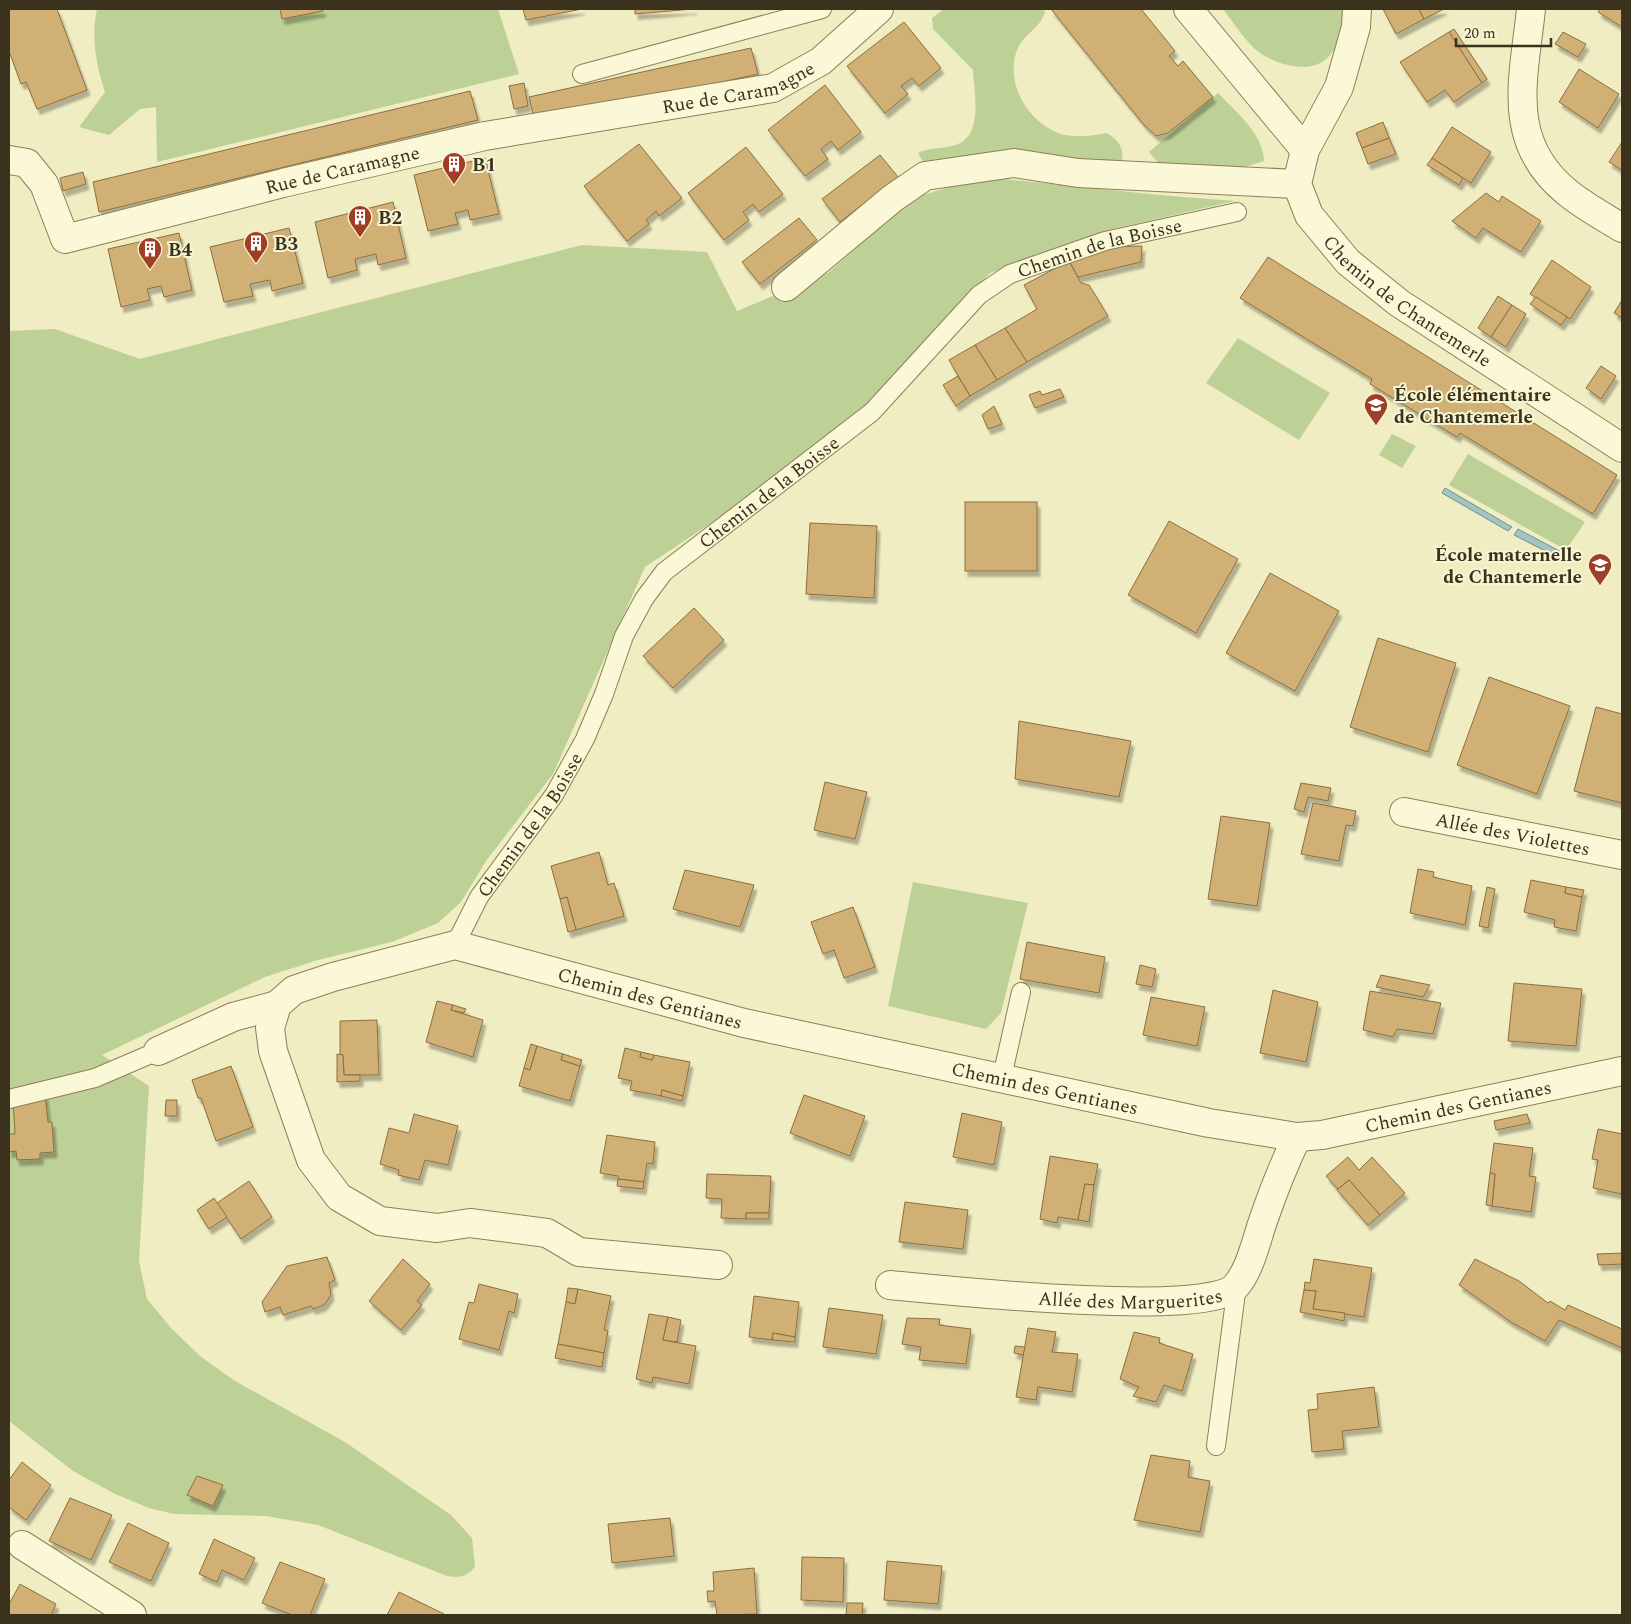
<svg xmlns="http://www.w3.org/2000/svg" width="1631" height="1624" font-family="Spectral,serif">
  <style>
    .green { fill: #bdd096 }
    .water { fill: #a5c3c1; stroke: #6b9291 }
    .building { fill: #d1b076; stroke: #8d6e3c; filter: url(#shadow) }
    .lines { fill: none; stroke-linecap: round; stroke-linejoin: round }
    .service-casing { stroke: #8c7f58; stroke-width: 20 }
    .minor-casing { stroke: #8c7f58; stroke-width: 30 }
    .service { stroke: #fbf8d7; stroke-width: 18 }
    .minor { stroke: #fbf8d7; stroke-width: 28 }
    .labels { text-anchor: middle; stroke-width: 4; stroke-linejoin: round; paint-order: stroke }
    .street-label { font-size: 19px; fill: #3b321d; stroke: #f8f5d3 }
    .poi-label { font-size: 19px; font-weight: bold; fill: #3b321d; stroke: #f8f5d3; text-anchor: start }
  </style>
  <defs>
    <filter id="shadow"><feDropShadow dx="3" dy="5.5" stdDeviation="1" flood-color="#0004"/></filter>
  </defs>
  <rect width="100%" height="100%" fill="#f1edc3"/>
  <g class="green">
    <path d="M97,9H498L519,74L157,162L156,107L140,109L109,135L79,127L105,92C96,65 91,36 97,9Z"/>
    <path d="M944,9H1043L1045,12C1039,30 1026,32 1018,48C1003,81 1028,123 1061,134C1075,138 1093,136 1107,133C1118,140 1124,147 1122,160L1113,165H934L923,162L918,153C930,147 944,149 956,145C984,135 974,93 973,70L933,29L932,18Z"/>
    <path d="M1223,9H1347C1344,24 1341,43 1330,55C1314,75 1282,66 1263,55C1249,47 1233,22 1223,9Z"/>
    <path d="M1218,93C1236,112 1263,133 1264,161L1241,168L1160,165L1149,152Z"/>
    <path d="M985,177L1159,195L1235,201L1104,231L990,273L879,396L743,502L645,567L553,774L486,861L461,902L438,923L392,942L318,960L265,977L102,1055L149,1086L139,1261L147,1299L171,1328L200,1356L235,1381L345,1442L451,1515L472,1538L475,1567C466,1577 460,1578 447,1576L318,1525L266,1516L174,1514L149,1508L115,1494L73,1471L9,1421V331L55,329L140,359L582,245L707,252L737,311L828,273L912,198Z"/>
    <polygon points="1238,338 1330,393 1299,440 1206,383"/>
    <polygon points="1392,434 1416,446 1402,468 1379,455"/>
    <polygon points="1468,454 1585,522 1566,550 1449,485"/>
    <polygon points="913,882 1028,903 1001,1013 986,1029 888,1006"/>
  </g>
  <g class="water">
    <polygon points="1445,488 1512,527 1508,531 1442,493"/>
    <polygon points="1518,529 1565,554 1561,559 1514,535"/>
  </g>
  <g class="building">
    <polygon points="9,9 57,9 87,90 37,109 26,82 21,84 9,51"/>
    <polygon points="280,9 322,9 323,11 282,19"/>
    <polygon points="523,9 582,9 526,20"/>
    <polygon points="635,9 694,9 635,14"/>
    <polygon points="1051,9 1141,9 1175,51 1169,56 1178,66 1183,61 1213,97 1168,133 1156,136 1144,125"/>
    <polygon points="1383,9 1419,9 1424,19 1396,34"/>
    <polygon points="1419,9 1444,9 1424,19"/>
    <polygon points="1600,9 1622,9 1622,27 1598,12"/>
    <polygon points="904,22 941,68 919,86 912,78 901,86 908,94 885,113 847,66"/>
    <polygon points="1454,29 1487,79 1482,83 1449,32"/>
    <polygon points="1449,32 1482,83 1454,102 1445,90 1427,102 1400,62"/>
    <polygon points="1563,32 1586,44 1578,57 1555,44"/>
    <polygon points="751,48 758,74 535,123 529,97"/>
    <polygon points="1579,69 1619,94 1598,128 1559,102"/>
    <polygon points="524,83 528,106 514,109 509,86"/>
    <polygon points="825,85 861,132 838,150 831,141 821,149 828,159 805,176 768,130"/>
    <polygon points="470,91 478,120 99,212 93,182"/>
    <polygon points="1383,122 1389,138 1362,148 1356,133"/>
    <polygon points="1452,127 1491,152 1471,183 1432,158"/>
    <polygon points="1389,138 1396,154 1368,164 1362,148"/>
    <polygon points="1622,142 1622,170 1609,162"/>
    <polygon points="639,144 682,198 659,216 656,211 646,220 649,224 627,241 584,186"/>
    <polygon points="746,147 783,194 759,212 753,204 743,212 749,220 724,240 688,193"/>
    <polygon points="880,155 898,177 840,222 822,199"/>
    <polygon points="485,158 499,214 470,220 468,210 455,213 458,224 428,231 414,175"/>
    <polygon points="1432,158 1463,178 1459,185 1427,165"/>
    <polygon points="83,172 86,184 63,191 60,178"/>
    <polygon points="1486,193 1499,202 1502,196 1541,221 1521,252 1483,228 1476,238 1452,221"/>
    <polygon points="393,202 406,258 378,265 376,254 355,259 357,270 328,278 315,222"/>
    <polygon points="799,218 817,240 760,284 742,262"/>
    <polygon points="289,228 303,283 272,291 270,280 250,284 253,296 224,302 210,247"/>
    <polygon points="179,233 192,290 164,297 161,286 147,289 150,300 121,307 108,249"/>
    <polygon points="1142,246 1141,262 1078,277 1069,261 1105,247"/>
    <polygon points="1268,257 1617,475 1593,514 1460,433 1457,437 1370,384 1372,379 1240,298"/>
    <polygon points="1552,260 1591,287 1570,319 1530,294"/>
    <polygon points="1069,261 1081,283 1089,285 1108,316 1027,362 1005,328 1037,309 1024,285"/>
    <polygon points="1498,296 1512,305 1491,337 1478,328"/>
    <polygon points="1536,297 1567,317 1561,325 1530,304"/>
    <polygon points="1622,300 1622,318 1614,313"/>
    <polygon points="1512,305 1526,314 1506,347 1491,337"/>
    <polygon points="1005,328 1027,362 997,380 975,345"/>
    <polygon points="975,345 997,380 970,396 949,360"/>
    <polygon points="1601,366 1616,376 1601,399 1586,388"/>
    <polygon points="958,376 970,396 956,406 943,385"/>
    <polygon points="1060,389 1064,397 1035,408 1029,395 1040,391 1042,395"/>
    <polygon points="994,406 1002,424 988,429 982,415"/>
    <rect x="965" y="502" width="72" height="69"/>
    <polygon points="1169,521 1238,559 1196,633 1128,595"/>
    <polygon points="810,523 877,526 874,598 806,594"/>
    <polygon points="1270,573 1339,611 1295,691 1226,653"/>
    <polygon points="694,608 724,640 673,688 643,656"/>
    <polygon points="1378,638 1456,663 1428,752 1350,727"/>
    <polygon points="1489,677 1570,706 1537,794 1457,765"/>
    <polygon points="1596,707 1622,714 1622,803 1574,791"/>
    <polygon points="1019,721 1131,741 1119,797 1015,779"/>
    <polygon points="825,782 867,792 855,839 814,830"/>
    <polygon points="1301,783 1331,788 1328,801 1308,797 1304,812 1294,809"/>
    <polygon points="1313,803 1356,811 1353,826 1346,825 1339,861 1301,854"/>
    <polygon points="1221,816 1270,823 1257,906 1208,899"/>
    <polygon points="599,852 608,885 614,883 624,916 576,930 567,897 560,899 551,866"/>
    <polygon points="1418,869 1434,872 1433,877 1472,886 1465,925 1410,913"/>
    <polygon points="685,870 754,885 740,927 673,909"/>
    <polygon points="1531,880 1566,887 1565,893 1582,897 1576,931 1554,927 1555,920 1524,912"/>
    <polygon points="1487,887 1495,889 1488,928 1479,926"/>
    <polygon points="1566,887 1584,890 1582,897 1565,893"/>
    <polygon points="567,897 576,930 568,932 560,899"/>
    <polygon points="853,907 875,967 844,978 834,950 823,954 811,922"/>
    <polygon points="1027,942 1105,957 1099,993 1020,979"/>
    <polygon points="1140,965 1156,969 1152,987 1136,984"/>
    <polygon points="1381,975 1430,985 1423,997 1376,987"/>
    <polygon points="1514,983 1582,989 1576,1046 1508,1041"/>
    <polygon points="1273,990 1318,1002 1306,1062 1260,1053"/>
    <polygon points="1370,991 1441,1003 1433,1034 1397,1029 1393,1037 1363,1030"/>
    <polygon points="1151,997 1205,1007 1197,1046 1143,1035"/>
    <polygon points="437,1001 453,1005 451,1010 483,1020 473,1057 426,1042"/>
    <polygon points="453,1005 466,1009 464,1013 451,1010"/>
    <polygon points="377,1020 379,1075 344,1075 343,1055 340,1055 340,1021"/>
    <polygon points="531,1044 537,1046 530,1070 524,1068"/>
    <polygon points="537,1046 563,1054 561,1060 580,1066 570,1101 519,1086 524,1068 530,1070"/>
    <polygon points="625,1048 641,1052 640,1057 652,1060 654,1055 690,1062 683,1096 662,1090 661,1096 630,1090 632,1081 618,1078"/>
    <polygon points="641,1052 654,1055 652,1060 640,1057"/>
    <polygon points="337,1054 343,1055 344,1075 360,1075 360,1081 337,1082"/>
    <polygon points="563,1054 582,1060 580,1066 561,1060"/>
    <polygon points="231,1066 253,1127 216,1141 201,1098 198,1098 192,1080"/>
    <polygon points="662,1090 683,1096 682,1101 661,1096"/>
    <polygon points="45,1094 48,1122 52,1122 54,1152 40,1153 40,1159 17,1160 16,1151 9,1152 9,1134 15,1134 13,1098"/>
    <polygon points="804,1095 865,1116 850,1156 790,1133"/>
    <polygon points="166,1100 177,1100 177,1116 165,1116"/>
    <polygon points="962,1113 1002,1122 994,1165 953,1157"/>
    <polygon points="414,1114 458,1126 448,1165 425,1160 419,1180 398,1175 399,1170 380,1164 389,1128 409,1133"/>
    <polygon points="1527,1114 1530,1123 1496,1130 1494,1121"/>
    <polygon points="1598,1129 1622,1134 1622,1194 1593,1188 1598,1160 1592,1159"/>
    <polygon points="607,1135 655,1142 653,1164 647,1163 644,1182 618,1179 618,1176 600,1173"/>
    <polygon points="1494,1143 1533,1148 1529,1176 1536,1177 1531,1212 1492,1206 1495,1174 1490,1173"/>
    <polygon points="1050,1156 1098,1164 1094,1185 1085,1184 1078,1220 1058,1217 1057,1223 1040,1219"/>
    <polygon points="1348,1157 1359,1170 1372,1157 1405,1193 1380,1215 1349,1180 1338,1189 1326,1176"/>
    <polygon points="1490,1173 1495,1174 1492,1206 1486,1205"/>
    <polygon points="707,1174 771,1176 769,1213 746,1213 746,1219 721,1218 722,1199 706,1198"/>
    <polygon points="618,1179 644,1182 643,1189 617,1186"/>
    <polygon points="1349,1180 1380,1215 1368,1225 1337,1190"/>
    <polygon points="249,1181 272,1217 241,1239 217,1203"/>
    <polygon points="1085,1184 1094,1185 1089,1222 1078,1220"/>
    <polygon points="214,1198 227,1217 209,1229 197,1210"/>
    <polygon points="905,1202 968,1210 963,1249 899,1242"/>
    <rect x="746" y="1213" width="23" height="6"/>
    <polygon points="1622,1253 1622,1264 1599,1265 1597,1254"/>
    <polygon points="327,1257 335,1280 329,1283 331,1295 324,1305 313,1309 311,1306 283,1315 280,1307 265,1312 262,1302 287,1266"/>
    <polygon points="403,1259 430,1284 417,1301 422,1305 401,1330 369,1301"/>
    <polygon points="1314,1259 1372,1268 1364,1317 1313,1309 1316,1291 1304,1290 1305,1282 1310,1283"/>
    <polygon points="1475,1259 1519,1281 1548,1303 1550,1301 1565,1310 1568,1305 1622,1329 1622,1348 1559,1320 1545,1341 1511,1322 1459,1285"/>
    <polygon points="479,1284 518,1294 514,1313 509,1311 499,1350 459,1339 469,1302 474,1303"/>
    <polygon points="568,1288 578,1289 575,1304 566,1302"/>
    <polygon points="578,1289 611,1296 604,1330 608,1331 604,1353 558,1344 566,1302 575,1304"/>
    <polygon points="1304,1290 1316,1291 1313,1309 1345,1313 1344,1321 1300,1312"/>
    <polygon points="754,1296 799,1302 795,1337 773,1333 772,1340 749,1337"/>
    <polygon points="829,1308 883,1315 876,1354 823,1347"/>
    <polygon points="649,1314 668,1317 663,1340 696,1346 689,1384 653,1377 652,1383 636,1379"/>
    <polygon points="668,1317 681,1320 677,1342 663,1340"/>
    <polygon points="907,1318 940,1319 939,1325 971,1329 966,1364 919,1360 921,1347 902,1344"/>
    <polygon points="1028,1328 1056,1332 1052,1352 1078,1354 1072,1392 1038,1387 1036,1400 1016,1397"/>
    <polygon points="1134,1332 1160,1338 1159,1343 1193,1354 1182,1391 1164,1385 1156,1402 1133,1396 1139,1387 1120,1379"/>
    <polygon points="773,1333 795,1337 795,1342 772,1340"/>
    <polygon points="558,1344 604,1353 602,1367 555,1358"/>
    <polygon points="1015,1346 1025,1347 1023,1355 1014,1353"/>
    <polygon points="1374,1387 1379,1427 1342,1431 1344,1449 1312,1452 1308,1410 1318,1409 1317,1394"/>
    <polygon points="1151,1455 1190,1461 1188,1477 1210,1481 1200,1532 1134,1520"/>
    <polygon points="22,1462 51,1485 26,1520 9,1507 9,1480"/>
    <polygon points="197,1476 223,1485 213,1506 187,1495"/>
    <polygon points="70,1498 112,1515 91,1560 49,1541"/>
    <polygon points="670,1518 674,1556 612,1563 608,1524"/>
    <polygon points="128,1523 169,1543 151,1581 109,1562"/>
    <polygon points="214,1539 255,1558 244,1580 222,1570 217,1582 199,1574"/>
    <polygon points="802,1557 844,1558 843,1602 801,1600"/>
    <polygon points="887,1561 942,1566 938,1604 884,1600"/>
    <polygon points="280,1562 325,1579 310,1615 292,1615 262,1603"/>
    <polygon points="754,1568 757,1614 717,1615 715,1601 708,1602 707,1591 714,1591 713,1572"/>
    <polygon points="20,1584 56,1604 51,1615 9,1615 9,1604"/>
    <polygon points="399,1592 444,1614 443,1615 387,1615"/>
    <polygon points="847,1603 863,1603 862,1615 846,1615"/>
  </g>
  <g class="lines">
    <g class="service-casing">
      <g id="service">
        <polyline points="582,74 822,9"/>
        <path id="s1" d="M455,945L479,897L554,795L585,739L604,694L624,636L644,599L664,572L872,412L979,295L1010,274L1105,241L1237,212"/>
        <polyline points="1002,1077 1021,992"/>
        <polyline points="9,1099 95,1078 158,1051"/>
        <polyline points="1216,1446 1237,1285"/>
      </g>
    </g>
    <g class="minor-casing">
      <g id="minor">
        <polyline points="1188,9 1305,150"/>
        <path id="s2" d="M1357,9L1356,27L1339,87L1305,150L1297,184L1309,215L1348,262L1399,303L1622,448"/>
        <path d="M1531,9C1524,78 1504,142 1568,193C1584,206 1604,217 1622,228"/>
        <path id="s3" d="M9,160L27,163L44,184L65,239L283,183L485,136L773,88L821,61L879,9"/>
        <polyline points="786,287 893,198 925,176 1014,163 1078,173 1297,184"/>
        <path id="s4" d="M1404,812L1622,855"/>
        <polyline points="158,1051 233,1017 277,1005"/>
        <path id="s5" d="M718,1265L579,1252L547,1233L470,1223L437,1228L380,1221L339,1197L311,1160L273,1051L270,1028L277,1005L294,990L333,977L455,945L744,1023L1209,1123L1297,1137L1322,1135L1622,1071"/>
        <path id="s6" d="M890,1285C942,1290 1207,1318 1235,1287C1250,1271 1256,1241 1263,1221C1273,1192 1284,1164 1297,1137"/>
        <polyline points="22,1545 132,1615"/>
      </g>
    </g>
    <use href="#service" class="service"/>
    <use href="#minor" class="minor"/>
  </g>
  <defs>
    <g id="building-pin" transform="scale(1.25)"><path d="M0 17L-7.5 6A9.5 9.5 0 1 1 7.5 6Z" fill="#9f3e24" stroke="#f8f5d3"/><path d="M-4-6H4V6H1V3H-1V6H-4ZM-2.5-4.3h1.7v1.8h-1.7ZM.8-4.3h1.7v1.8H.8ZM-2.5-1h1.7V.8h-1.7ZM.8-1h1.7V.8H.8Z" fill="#fff"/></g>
    <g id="school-pin" transform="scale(1.25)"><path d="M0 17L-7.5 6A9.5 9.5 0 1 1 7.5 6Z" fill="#9f3e24" stroke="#f8f5d3"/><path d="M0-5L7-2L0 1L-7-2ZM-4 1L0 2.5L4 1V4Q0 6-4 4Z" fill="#fff"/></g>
  </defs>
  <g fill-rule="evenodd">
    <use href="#building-pin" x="454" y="164"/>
    <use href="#building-pin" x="360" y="217"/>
    <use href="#building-pin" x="256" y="243"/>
    <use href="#building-pin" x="150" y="249"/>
    <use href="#school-pin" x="1376" y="405"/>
    <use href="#school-pin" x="1600" y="565"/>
  </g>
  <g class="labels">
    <g class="street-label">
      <text dy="7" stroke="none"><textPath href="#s3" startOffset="795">Rue de Caramagne</textPath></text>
      <text dy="7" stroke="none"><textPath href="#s3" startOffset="390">Rue de Caramagne</textPath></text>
      <text dy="7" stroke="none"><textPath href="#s1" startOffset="982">Chemin de la Boisse</textPath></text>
      <text dy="7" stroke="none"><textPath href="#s2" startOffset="352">Chemin de Chantemerle</textPath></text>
      <text dy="7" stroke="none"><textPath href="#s1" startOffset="562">Chemin de la Boisse</textPath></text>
      <text dy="7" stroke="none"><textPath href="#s1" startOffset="142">Chemin de la Boisse</textPath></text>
      <text dy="7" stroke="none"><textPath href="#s4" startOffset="111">Allée des Violettes</textPath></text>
      <text dy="7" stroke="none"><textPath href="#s5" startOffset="994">Chemin des Gentianes</textPath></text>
      <text dy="7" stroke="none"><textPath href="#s5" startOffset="1399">Chemin des Gentianes</textPath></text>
      <text dy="7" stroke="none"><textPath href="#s5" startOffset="1820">Chemin des Gentianes</textPath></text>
      <text dy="7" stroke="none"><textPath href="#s6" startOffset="241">Allée des Marguerites</textPath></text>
    </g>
    <g class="poi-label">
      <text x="472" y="171">B1</text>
      <text x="378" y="224">B2</text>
      <text x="274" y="250">B3</text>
      <text x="168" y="256">B4</text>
      <text x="1394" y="401">École élémentaire<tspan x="1394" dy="22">de Chantemerle</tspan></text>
      <text x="1582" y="561" text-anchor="end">École maternelle<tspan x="1582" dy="22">de Chantemerle</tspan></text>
    </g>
  </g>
  <rect width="1631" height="1624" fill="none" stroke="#3b321d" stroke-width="20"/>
  <path d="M1456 38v8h95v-8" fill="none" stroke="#3b321d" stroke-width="2.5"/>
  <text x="1464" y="38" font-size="15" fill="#3b321d" stroke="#f8f5d3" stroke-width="4" paint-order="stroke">20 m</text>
</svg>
